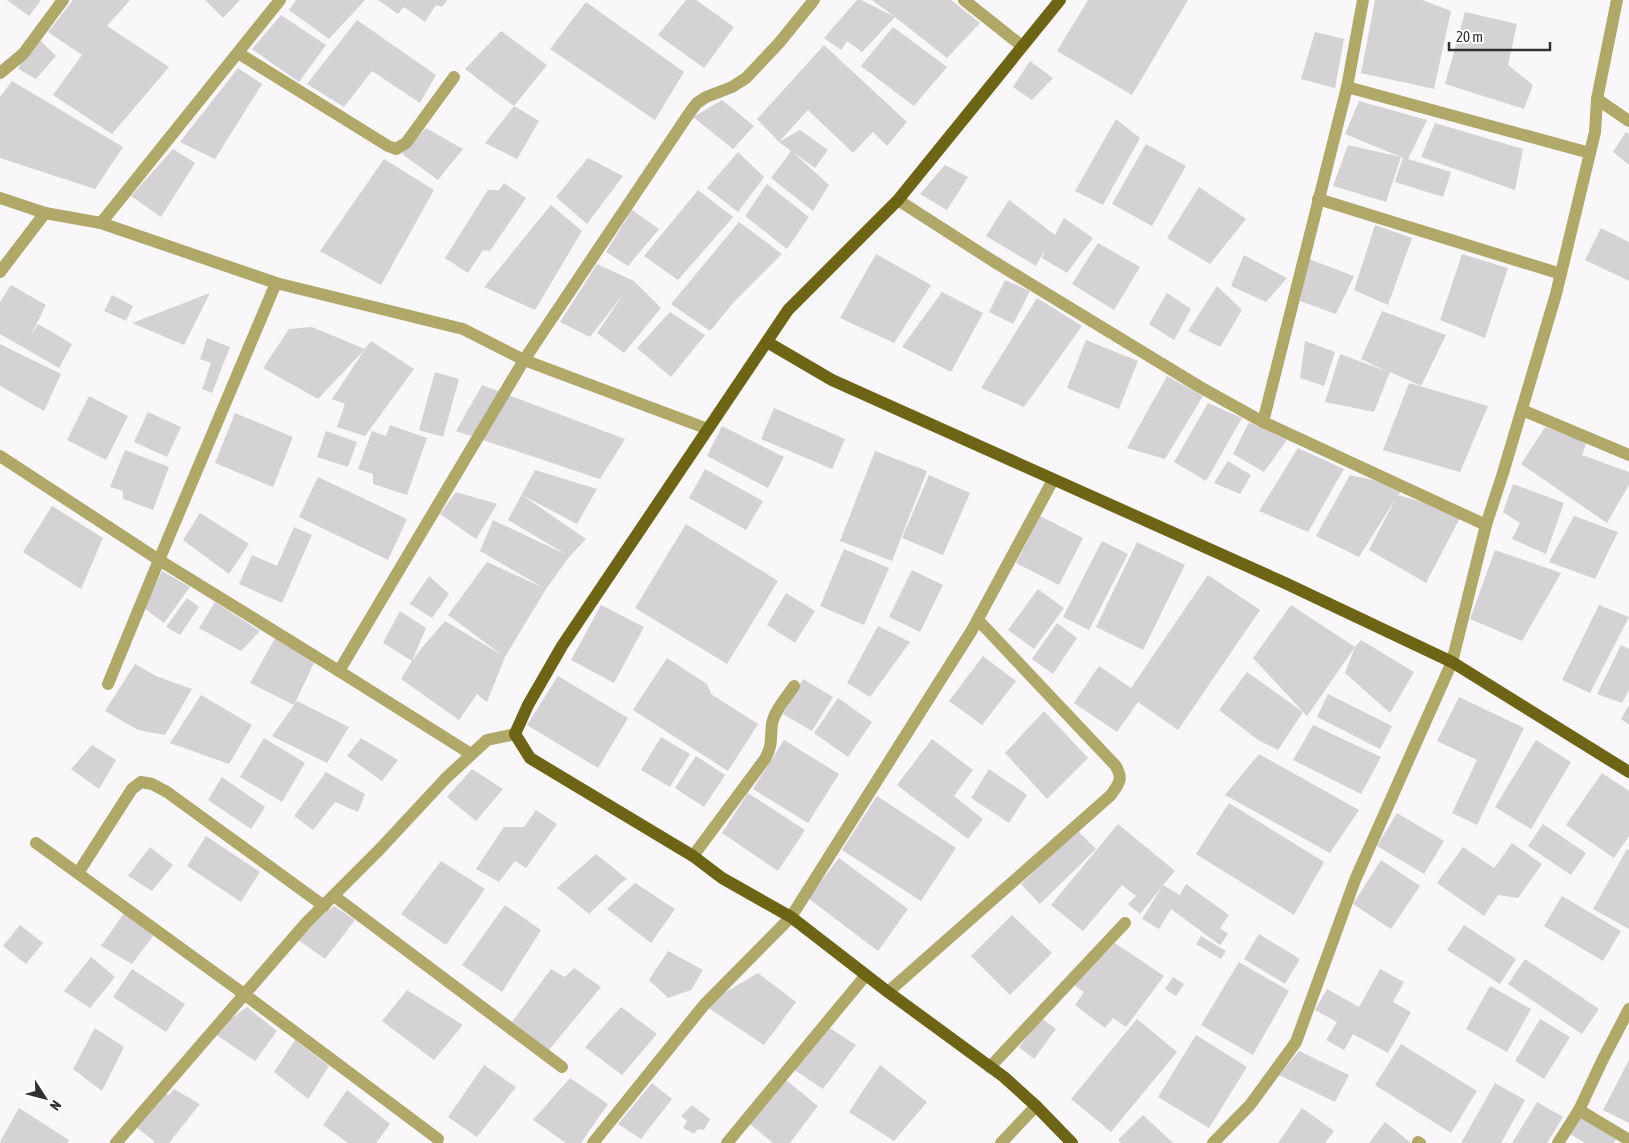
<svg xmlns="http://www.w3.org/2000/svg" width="1629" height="1143" font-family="'Asap Condensed',sans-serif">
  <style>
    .building { fill: #d5d2d6 }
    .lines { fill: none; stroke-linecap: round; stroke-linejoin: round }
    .minor { stroke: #b0a869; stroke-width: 12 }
    .major { stroke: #6d6415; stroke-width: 12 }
  </style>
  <rect width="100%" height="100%" fill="#faf7fa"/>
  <g class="building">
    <polygon points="7,0 41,0 29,16"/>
    <polygon points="73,0 130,0 107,26 169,67 112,134 53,95 82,55 48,32"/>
    <polygon points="205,0 240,0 223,18"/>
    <polygon points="296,0 365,0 329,39 289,10"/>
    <polygon points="378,0 447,0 442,7 436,5 425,22 404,7 398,14"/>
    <polygon points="686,0 696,0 734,27 704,68 658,35"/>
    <polygon points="857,0 861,0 895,17 872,0 951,0 980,23 947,58 895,17 862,52 847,41 841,50 824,38"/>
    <polygon points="1088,0 1188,0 1132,95 1057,51"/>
    <polygon points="1375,0 1422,0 1451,11 1434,89 1361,73"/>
    <polygon points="586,2 684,72 655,120 550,49"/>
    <polygon points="1465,12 1517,24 1508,65 1533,85 1524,109 1445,84"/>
    <polygon points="281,15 326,45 299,82 252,49"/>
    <polygon points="357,20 436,75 420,103 372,71 344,107 307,84"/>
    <polygon points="893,27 947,67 914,106 861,66"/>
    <polygon points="501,31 547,65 514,106 465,69"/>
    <polygon points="1315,32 1344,39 1335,88 1301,79"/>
    <polygon points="36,36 56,56 36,79 18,69"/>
    <polygon points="824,45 907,122 887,146 873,132 853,153 808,110 779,142 800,130 828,150 815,168 793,152 829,185 813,211 771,178 791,151 779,142 757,119"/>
    <polygon points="1030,61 1053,78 1032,100 1013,87"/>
    <polygon points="238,68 262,84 215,159 180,142"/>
    <polygon points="12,81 123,147 95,189 0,158 0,97"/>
    <polygon points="722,100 754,126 733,149 693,117"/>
    <polygon points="1359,101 1427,120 1408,159 1451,172 1443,197 1395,182 1403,157 1401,157 1386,202 1333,186 1348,145 1401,157 1345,134"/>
    <polygon points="514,106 539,121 517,159 485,143"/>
    <polygon points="1116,119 1140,138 1103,205 1075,191"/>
    <polygon points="1435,123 1523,149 1515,190 1421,157"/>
    <polygon points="426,128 463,149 438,180 402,154"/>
    <polygon points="1626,132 1629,134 1629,165 1613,152"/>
    <polygon points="1146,144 1186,166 1152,226 1112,204"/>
    <polygon points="173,149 195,163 161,217 131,196"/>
    <polygon points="738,152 764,177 738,212 707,188"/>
    <polygon points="588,158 623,176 587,224 556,197"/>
    <polygon points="384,159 434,190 381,285 320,251"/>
    <polygon points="945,165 968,177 947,210 920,194"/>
    <polygon points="504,183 526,198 490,251 483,250 468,273 445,258 488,190 499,190"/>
    <polygon points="767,184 809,217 787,249 745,216"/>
    <polygon points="1199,187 1246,219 1210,264 1167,238"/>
    <polygon points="698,190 733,217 678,280 644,256"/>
    <polygon points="1009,200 1055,235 1064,218 1093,238 1067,273 1042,258 1046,248 1036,266 986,236"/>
    <polygon points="551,205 582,231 535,310 484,287"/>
    <polygon points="632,210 659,229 628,266 606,252"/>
    <polygon points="739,222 782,254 734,302 710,331 671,304"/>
    <polygon points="1375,225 1412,238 1388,305 1354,290"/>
    <polygon points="1601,228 1629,242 1629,281 1585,260"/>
    <polygon points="1098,243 1140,267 1114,310 1072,284"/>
    <polygon points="876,254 931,285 894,343 840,318"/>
    <polygon points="1462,254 1508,268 1485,338 1440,320"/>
    <polygon points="1244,255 1287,278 1266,302 1231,286"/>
    <polygon points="1309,259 1354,276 1336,314 1300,301"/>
    <polygon points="597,264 634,281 661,308 624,353 597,333 625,292 590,337 560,322"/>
    <polygon points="1005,280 1030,291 1013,324 989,312"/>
    <polygon points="11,285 46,305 30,337 38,324 72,344 59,368 0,334 0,302"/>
    <polygon points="1217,286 1242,310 1220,347 1188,331"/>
    <polygon points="942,292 983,313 951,372 902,347"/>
    <polygon points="210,293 184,345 132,323"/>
    <polygon points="1167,293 1191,309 1174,340 1149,324"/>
    <polygon points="112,295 133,306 126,321 104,311"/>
    <polygon points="1037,298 1082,326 1024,407 981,388"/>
    <polygon points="1382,311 1446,335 1421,386 1390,372 1374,412 1325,402 1340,354 1386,371 1361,359"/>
    <polygon points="670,312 705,335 671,377 637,348"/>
    <polygon points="312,327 365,349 371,341 414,369 365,436 337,427 345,404 332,399 365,349 318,399 263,368 289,329"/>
    <polygon points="207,338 230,347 212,393 202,389 211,363 200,359"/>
    <polygon points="1086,340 1138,361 1119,409 1067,388"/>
    <polygon points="1305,341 1335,352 1324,386 1300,378"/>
    <polygon points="0,344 61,374 44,411 0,386"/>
    <polygon points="435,372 459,379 443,437 419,430"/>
    <polygon points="1167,376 1203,396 1165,459 1127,448"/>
    <polygon points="1409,383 1488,406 1460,472 1383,450"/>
    <polygon points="482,385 625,439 600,479 456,431"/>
    <polygon points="89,396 128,416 106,460 67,440"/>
    <polygon points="1208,403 1242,418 1206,481 1174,462"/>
    <polygon points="774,408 845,439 832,469 761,439"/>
    <polygon points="148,412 181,427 167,457 134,442"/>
    <polygon points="235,413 293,437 273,487 215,463"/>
    <polygon points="1249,422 1287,440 1264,472 1233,454"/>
    <polygon points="390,425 427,438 407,495 373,484 373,474 358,469 372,431 386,436"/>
    <polygon points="722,426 784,457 768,488 707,456"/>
    <polygon points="1545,427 1587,442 1582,455 1629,472 1629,485 1607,523 1521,464"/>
    <polygon points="326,431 357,442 348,467 317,457"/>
    <polygon points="1298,448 1344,469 1308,532 1259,511"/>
    <polygon points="125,450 169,467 153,510 123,499 123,491 110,487"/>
    <polygon points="875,451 927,471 892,561 840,541"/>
    <polygon points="1228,461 1251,475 1240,494 1214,483"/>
    <polygon points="705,469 763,501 746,530 689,498"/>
    <polygon points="535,470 597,489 577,524 522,495 586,539 570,556 546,589 505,657 487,702 477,694 459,720 401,679 412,661 383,643 400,611 426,628 412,661 420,650 445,621 502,655 448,615 487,562 544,588 480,551 493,520 567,555 508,520"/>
    <polygon points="929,475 970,493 943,555 902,538"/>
    <polygon points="1350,475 1404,487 1398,495 1462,514 1426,583 1369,550 1396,498 1359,557 1316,536"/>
    <polygon points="318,477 407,519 388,560 299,517"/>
    <polygon points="1513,484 1564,503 1546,554 1512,539 1520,523 1503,512"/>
    <polygon points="456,492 497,504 476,539 440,514"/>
    <polygon points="52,506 103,538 81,589 23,552"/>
    <polygon points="200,513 249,544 229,574 183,540"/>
    <polygon points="1040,516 1083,538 1059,585 1016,563"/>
    <polygon points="1574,516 1618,532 1595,579 1549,562"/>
    <polygon points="686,524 778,581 727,664 635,608"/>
    <polygon points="294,527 312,535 282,603 239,584 252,555 277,566"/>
    <polygon points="1102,541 1128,554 1089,630 1063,617"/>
    <polygon points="1137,542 1185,565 1143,650 1096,627"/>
    <polygon points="844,549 889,568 864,625 820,606"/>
    <polygon points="1495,550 1561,573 1522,641 1470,619"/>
    <polygon points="912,570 943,585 920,632 889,617"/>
    <polygon points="162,571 190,587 164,623 144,608"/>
    <polygon points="1208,575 1260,610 1178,730 1138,702 1117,732 1074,703 1099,666 1131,688"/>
    <polygon points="429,576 449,594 432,618 410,604"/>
    <polygon points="1038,589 1064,608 1034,649 1008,630"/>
    <polygon points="786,593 815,611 795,643 767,625"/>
    <polygon points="187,598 199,607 180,635 166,627"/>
    <polygon points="215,602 260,631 241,651 199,628"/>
    <polygon points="601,605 644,627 614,683 571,660"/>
    <polygon points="1291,605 1355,647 1307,716 1253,658"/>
    <polygon points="1599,605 1629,617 1590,693 1562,680"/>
    <polygon points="1057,623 1077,638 1053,674 1032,659"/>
    <polygon points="878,626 910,642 870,697 847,683"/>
    <polygon points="278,633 314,663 294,705 297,701 349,727 327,763 272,736 294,705 250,683"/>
    <polygon points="1361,640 1414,672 1390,713 1345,673 1355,647"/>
    <polygon points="1621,645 1629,649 1629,690 1622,703 1597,694"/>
    <polygon points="983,656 1016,681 982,725 949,701"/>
    <polygon points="667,658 707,684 711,694 758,724 728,771 633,710"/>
    <polygon points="135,664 156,676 192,689 165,735 138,730 105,711"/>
    <polygon points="1247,672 1303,712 1278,750 1258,740 1219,710"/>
    <polygon points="558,676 628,718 598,768 527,725"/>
    <polygon points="803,679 833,697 812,731 783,714"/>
    <polygon points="1328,694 1392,726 1380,749 1317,717"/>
    <polygon points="201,695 252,725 229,764 170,743"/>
    <polygon points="1459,697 1524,728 1477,825 1452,813 1477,760 1437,741"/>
    <polygon points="838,698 872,722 848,757 814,733"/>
    <polygon points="1629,705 1629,725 1621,719"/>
    <polygon points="1044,711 1088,758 1047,799 1005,753"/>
    <polygon points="1313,725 1381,757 1361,794 1293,760"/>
    <polygon points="661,737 690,754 670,787 641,770"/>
    <polygon points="264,738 305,763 282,802 240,777"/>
    <polygon points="361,738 398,760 382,781 347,756"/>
    <polygon points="932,739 973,770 954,796 983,819 968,839 897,785"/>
    <polygon points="784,740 839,774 808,823 753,789"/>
    <polygon points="1536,740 1571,762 1531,829 1495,807"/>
    <polygon points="92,745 116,760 99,789 71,769"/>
    <polygon points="1259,754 1359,810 1330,853 1225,795"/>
    <polygon points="696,756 725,775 704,807 675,788"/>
    <polygon points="472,769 503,789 476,821 447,797"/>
    <polygon points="989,769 1027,795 1009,823 971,798"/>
    <polygon points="326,772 365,794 358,812 335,802 313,830 294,816"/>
    <polygon points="1602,773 1629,791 1629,836 1614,858 1566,825"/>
    <polygon points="222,777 265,807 251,829 208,800"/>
    <polygon points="748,793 805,830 778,871 722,833"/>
    <polygon points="877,796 956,848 921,901 842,850"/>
    <polygon points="1229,803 1324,862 1294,915 1196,854"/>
    <polygon points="536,810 557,824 526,868 515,861 499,882 476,869 504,827 524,827"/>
    <polygon points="1397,813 1444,841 1424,874 1377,846"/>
    <polygon points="1118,824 1175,871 1163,885 1180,895 1186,884 1229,915 1220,928 1228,934 1220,945 1171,909 1159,929 1142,919 1163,885 1140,914 1128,904 1136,896 1122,885 1083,931 1051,905"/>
    <polygon points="1543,824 1586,853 1571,875 1528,846"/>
    <polygon points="1077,830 1096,849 1040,904 1021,884"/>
    <polygon points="206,836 260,872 241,902 187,866"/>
    <polygon points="1512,843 1542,864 1518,898 1498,895 1484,916 1437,883 1463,847 1494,868"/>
    <polygon points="150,847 173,865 152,891 128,876"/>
    <polygon points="1627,849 1629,850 1629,929 1593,909"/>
    <polygon points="596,854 627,879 621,883 589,914 557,888"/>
    <polygon points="839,858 908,909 878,951 808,898"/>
    <polygon points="1381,860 1420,886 1391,929 1353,904"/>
    <polygon points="441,861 485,889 446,945 401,914"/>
    <polygon points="635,883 675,909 651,943 607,909"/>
    <polygon points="1562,896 1621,931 1603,961 1544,926"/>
    <polygon points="505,905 541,930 502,992 462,965"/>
    <polygon points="334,906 355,920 325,959 294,937"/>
    <polygon points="127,909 153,936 132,964 101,946"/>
    <polygon points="1012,915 1052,953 1010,995 971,956"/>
    <polygon points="20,925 43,943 26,964 3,946"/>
    <polygon points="1464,925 1516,959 1500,984 1447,950"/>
    <polygon points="1259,934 1300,959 1285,984 1244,959"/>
    <polygon points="1201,936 1226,951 1221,959 1196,944"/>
    <polygon points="1115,943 1164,976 1126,1027 1113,1018 1105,1028 1075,1005 1084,992 1074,985"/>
    <polygon points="668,951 703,970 691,990 668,998 649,980"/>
    <polygon points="91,957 115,977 90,1008 64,991"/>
    <polygon points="1525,959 1599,1009 1582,1034 1508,984"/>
    <polygon points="1239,962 1289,991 1253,1055 1201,1025"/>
    <polygon points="574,968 601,987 549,1050 512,1022 551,969 565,977"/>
    <polygon points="132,969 185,1004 166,1032 113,997"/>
    <polygon points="1380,969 1404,982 1393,1002 1411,1012 1388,1053 1353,1034 1344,1050 1326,1040 1337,1022 1315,1010 1327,989 1359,1007"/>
    <polygon points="758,973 796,1002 764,1045 704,1005"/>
    <polygon points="1173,977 1184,984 1176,996 1165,989"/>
    <polygon points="1490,986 1531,1009 1507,1052 1466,1029"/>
    <polygon points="407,990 463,1025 434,1060 382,1021"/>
    <polygon points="247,1007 277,1031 255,1061 212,1032"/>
    <polygon points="621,1007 657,1034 622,1075 585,1047"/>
    <polygon points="1041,1018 1056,1029 1034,1059 1019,1047"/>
    <polygon points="1137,1019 1177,1052 1111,1132 1071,1099"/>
    <polygon points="1540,1019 1570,1037 1544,1079 1515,1061"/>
    <polygon points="825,1025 856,1045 823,1089 790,1067"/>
    <polygon points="95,1028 124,1047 102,1091 73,1069"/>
    <polygon points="1196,1035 1247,1067 1209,1128 1158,1097"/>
    <polygon points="295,1040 329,1066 308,1099 274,1072"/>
    <polygon points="1401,1044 1477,1091 1451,1133 1375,1085"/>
    <polygon points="1299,1051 1349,1075 1335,1102 1279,1075"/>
    <polygon points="1629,1060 1629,1123 1603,1110"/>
    <polygon points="484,1065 516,1087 477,1137 448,1117"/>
    <polygon points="880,1065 927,1102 894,1141 849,1112"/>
    <polygon points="782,1077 818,1106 790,1143 773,1143 745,1120"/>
    <polygon points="570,1078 608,1104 581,1143 566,1143 533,1120"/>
    <polygon points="652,1083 672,1099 641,1139 618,1124"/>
    <polygon points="1495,1083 1525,1100 1501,1143 1461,1143"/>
    <polygon points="174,1089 200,1104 169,1143 153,1143 154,1141 132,1124 160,1092 169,1095"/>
    <polygon points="347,1090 390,1124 376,1143 348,1143 323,1125"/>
    <polygon points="1537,1102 1563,1117 1547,1143 1512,1143"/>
    <polygon points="692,1105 710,1119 704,1130 698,1129 694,1134 683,1128 687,1121 681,1116"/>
    <polygon points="19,1108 69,1140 67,1143 2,1143 0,1142"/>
    <polygon points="1302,1108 1334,1131 1325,1143 1278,1143"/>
    <polygon points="1143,1115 1173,1143 1121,1143 1118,1140"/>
    <polygon points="1581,1116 1617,1138 1614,1143 1585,1143 1570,1134"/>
    <polygon points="1385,1122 1411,1143 1369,1143"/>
  </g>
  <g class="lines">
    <g class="minor">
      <polyline points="964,0 1022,46"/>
      <polyline points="238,53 388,146 396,149 406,143 454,77"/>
      <polyline points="0,73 23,54 63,0"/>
      <polyline points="1347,87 1590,153"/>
      <polyline points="1597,99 1629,121"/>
      <polyline points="0,198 45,213 101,223 276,283 463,329 524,360 708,429"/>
      <polyline points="1318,199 1561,274"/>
      <polyline points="898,200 993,261 1200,387 1263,422 1486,525"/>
      <polyline points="101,223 280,0"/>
      <polyline points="0,272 45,213"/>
      <polyline points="1522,410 1629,455"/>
      <polyline points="1263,422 1347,87 1363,0"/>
      <polyline points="0,456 159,560 339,671 471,754"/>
      <polyline points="339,671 524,360 690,112 697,103 706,97 732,87 746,78 779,43 814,0"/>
      <polyline points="108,684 159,560 276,283"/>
      <polyline points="36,843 244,994 438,1139"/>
      <path d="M693,856L765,759C773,744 770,740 772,724C774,711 787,697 794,686"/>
      <polyline points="78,873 132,789 141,782 152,784 167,792 324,906"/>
      <polyline points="334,896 562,1067"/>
      <path d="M888,992L1111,795C1119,783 1124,779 1115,765L978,620"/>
      <polyline points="990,1067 1125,923"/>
      <polyline points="1579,1110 1629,1140"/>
      <polyline points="1418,1142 1420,1143"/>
      <polyline points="116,1143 306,923 380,849 446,778 487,740 515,734"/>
      <polyline points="593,1143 704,1005 791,917 972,630 1053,480"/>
      <polyline points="727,1143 866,975"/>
      <polyline points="1001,1143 1036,1106"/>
      <polyline points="1213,1143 1250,1105 1296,1042 1355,880 1452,662 1486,525 1503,473 1556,294 1595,132 1597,99 1617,0"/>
      <polyline points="1558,1143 1579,1110 1603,1059 1629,1009"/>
    </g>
    <g class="major">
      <polyline points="1060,0 898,200 788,310 562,646 528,705 515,734 530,758 693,856 722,878 791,917 888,992 1004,1077 1036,1106 1072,1143"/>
      <polyline points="767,342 832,380 1285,583 1452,662 1629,772"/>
    </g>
  </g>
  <g transform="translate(45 1098) rotate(126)" stroke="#ffffff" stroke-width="4" paint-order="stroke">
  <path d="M0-4L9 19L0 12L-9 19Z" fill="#313031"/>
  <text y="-8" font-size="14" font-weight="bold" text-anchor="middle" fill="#313031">N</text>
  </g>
  <path d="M1449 42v8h101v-8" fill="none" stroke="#313031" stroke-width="2.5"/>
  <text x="1456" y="42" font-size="15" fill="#313031" stroke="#ffffff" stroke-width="4" paint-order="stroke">20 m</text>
</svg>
